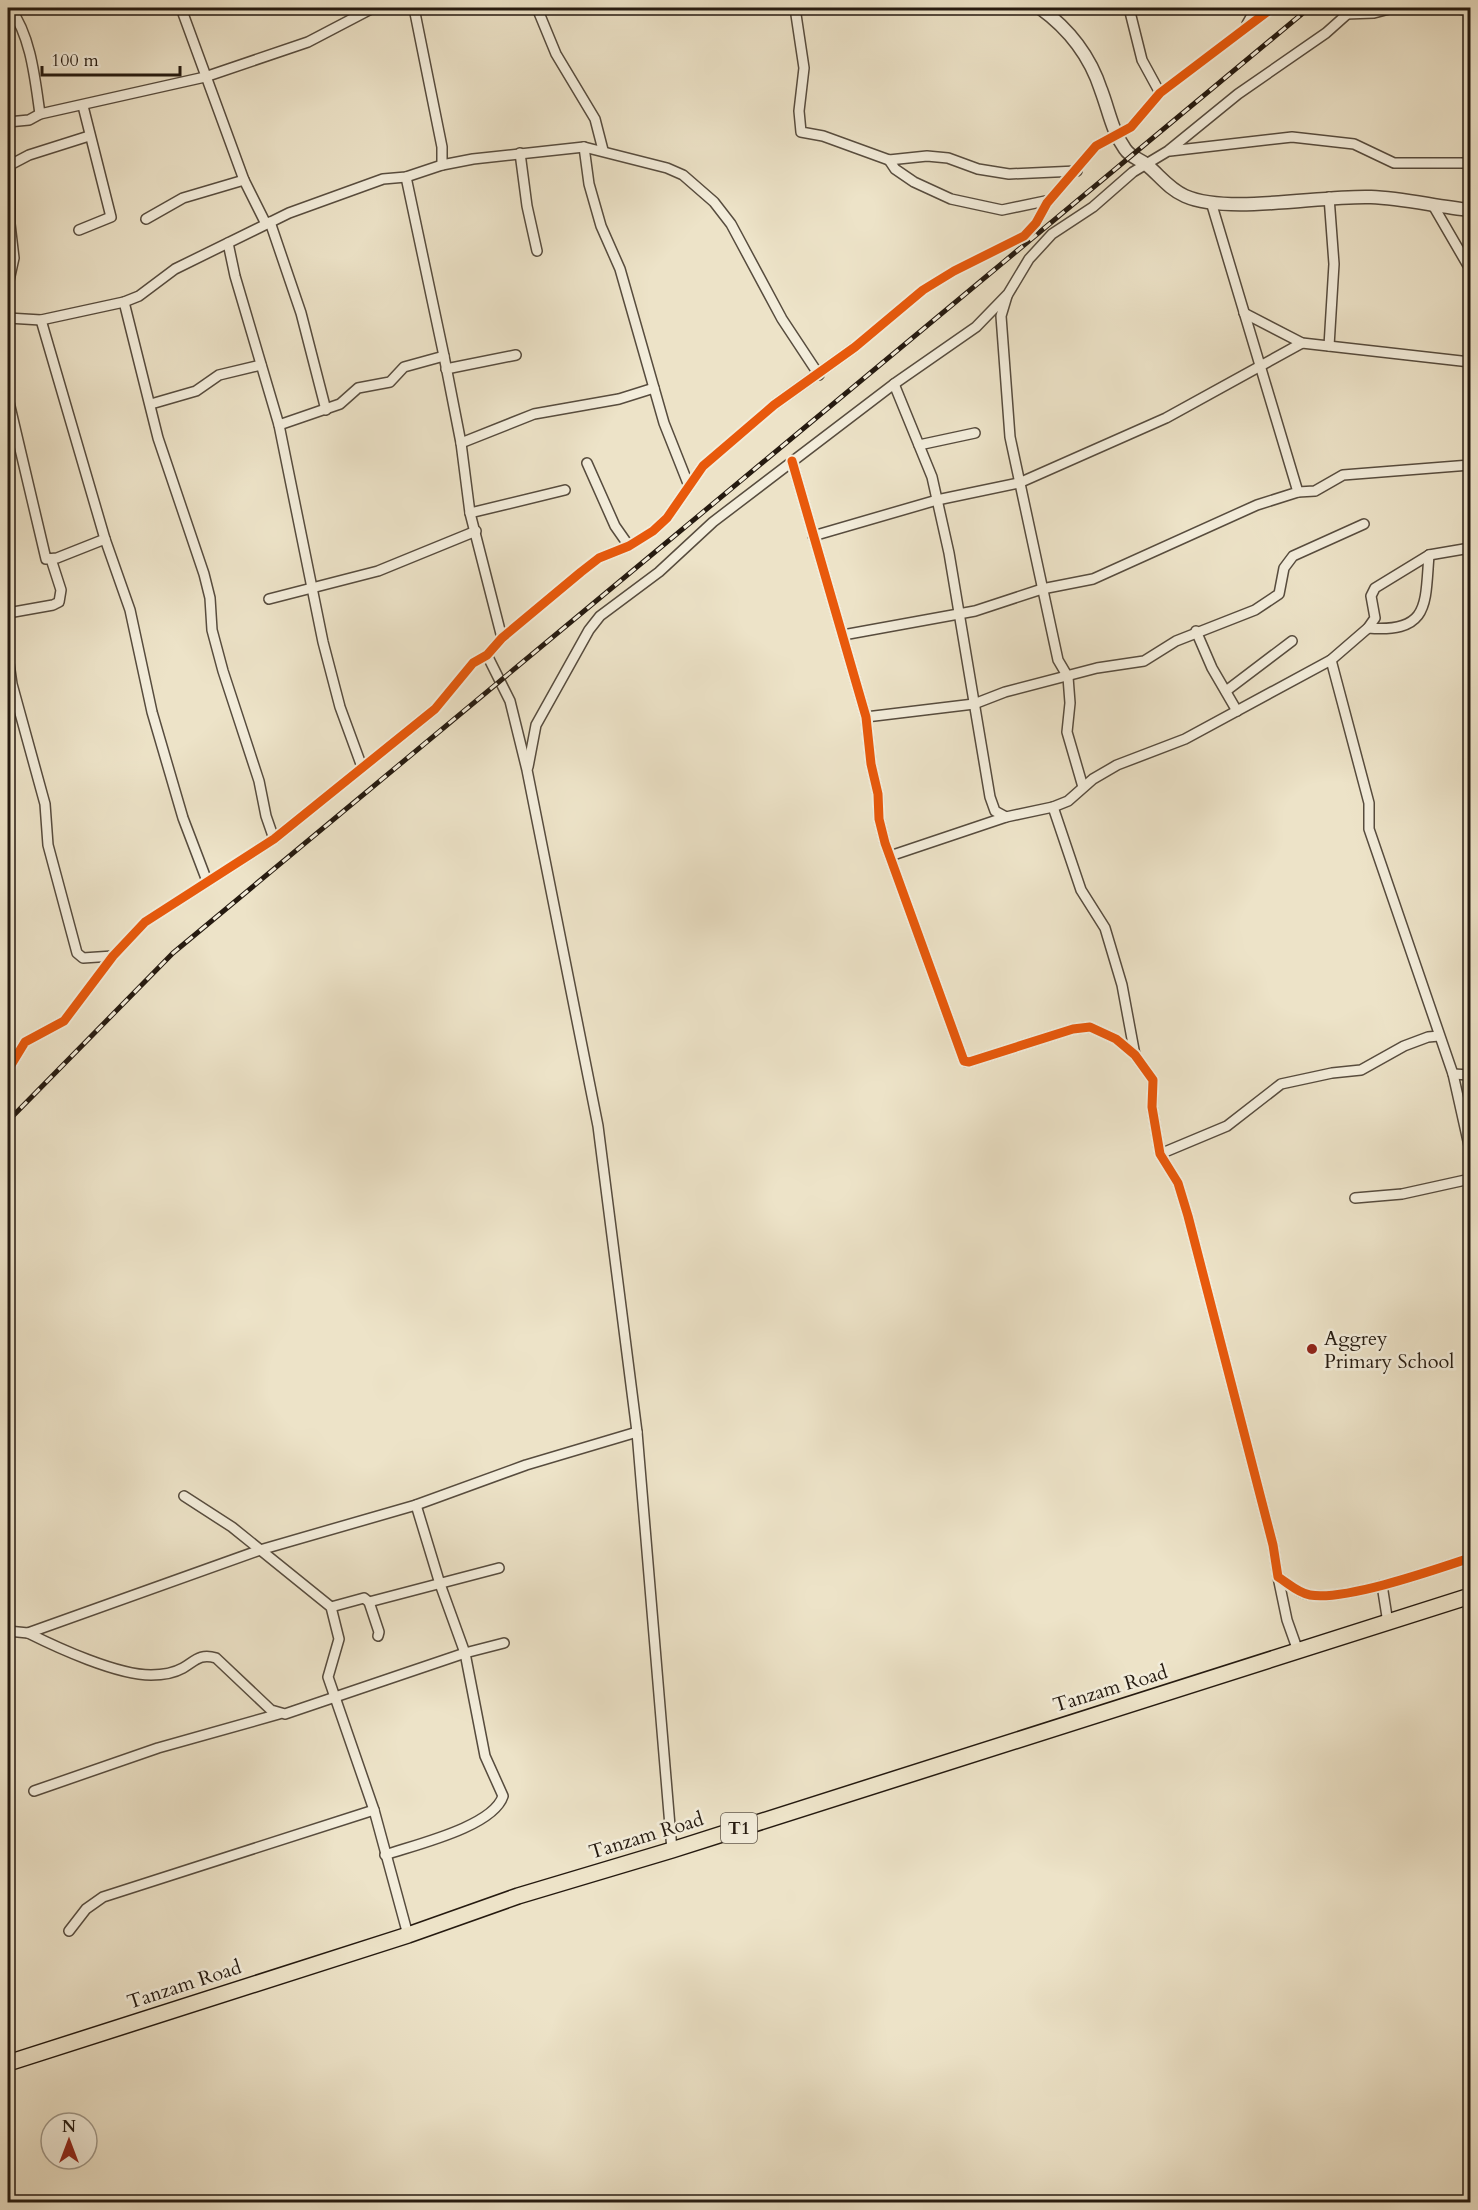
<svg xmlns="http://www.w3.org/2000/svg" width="1478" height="2210" font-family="Cardo,serif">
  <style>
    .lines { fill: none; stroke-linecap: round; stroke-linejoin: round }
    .minor-casing { stroke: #574c3e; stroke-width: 12 }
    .tertiary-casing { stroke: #574c3e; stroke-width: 15 }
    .trunk-casing { stroke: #251a10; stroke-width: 18 }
    .minor { stroke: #f3eddb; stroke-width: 9 }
    .tertiary { stroke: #f3eddb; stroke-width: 12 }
    .trunk { stroke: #ede3c8; stroke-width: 15 }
    .rail-casing { stroke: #251a10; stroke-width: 5 }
    .rail { stroke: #f3eddb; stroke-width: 3; stroke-dasharray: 9; stroke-linecap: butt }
    .cycleway-casing { stroke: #f3eddb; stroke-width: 13 }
    .cycleway { stroke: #e8590c; stroke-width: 9 }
    .poi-dot { fill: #8f2418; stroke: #f3eddb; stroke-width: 2 }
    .labels { text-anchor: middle; stroke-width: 5; stroke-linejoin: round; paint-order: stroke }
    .shield { fill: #f3eddb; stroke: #63594d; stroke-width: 1.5 }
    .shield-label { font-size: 18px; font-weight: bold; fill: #251a10 }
    .poi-label { font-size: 20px; fill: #251a10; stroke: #f3eddb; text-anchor: start }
    .street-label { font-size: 20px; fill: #251a10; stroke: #f3eddb }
  </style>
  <rect width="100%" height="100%" fill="#ede3c8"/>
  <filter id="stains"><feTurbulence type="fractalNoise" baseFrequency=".00333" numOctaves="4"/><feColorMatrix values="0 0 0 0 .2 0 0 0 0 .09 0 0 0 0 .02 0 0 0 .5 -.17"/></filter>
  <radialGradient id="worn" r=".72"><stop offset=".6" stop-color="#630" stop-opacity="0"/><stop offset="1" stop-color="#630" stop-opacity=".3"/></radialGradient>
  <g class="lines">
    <g class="minor-casing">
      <g id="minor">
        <path d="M10,8C31,36 35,79 40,114"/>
        <polyline points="181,8 244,180 266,224"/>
        <polyline points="414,8 442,147 442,165"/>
        <polyline points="537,8 556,54 595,119 603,150"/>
        <polyline points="795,8 804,68 799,111 801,132 823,136 889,160 927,156 948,158 978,169 1009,174 1077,171"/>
        <polyline points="1129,8 1142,60 1160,93"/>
        <polyline points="1448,8 1470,10"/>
        <polyline points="1346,14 1374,13 1393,8"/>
        <polyline points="1247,24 1256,8"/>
        <polyline points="8,122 29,120 40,114 205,77 308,42 373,8"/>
        <polyline points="584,147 589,184 601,226 620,269 664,423 689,486"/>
        <polyline points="1170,151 1292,137 1354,144 1394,163 1470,163"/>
        <polyline points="520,153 527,206 537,251"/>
        <polyline points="889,160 895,169 914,182 951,199 1002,210 1050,200"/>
        <polyline points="8,161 10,165 10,224 14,258 8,285"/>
        <polyline points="10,165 29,155 89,136"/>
        <polyline points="406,177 444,356 461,443 470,513 502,638"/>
        <polyline points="1329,197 1334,264 1329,346"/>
        <polyline points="1434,207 1470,269"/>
        <polyline points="146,219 183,198 244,180"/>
        <polyline points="270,222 301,313 326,410"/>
        <polyline points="79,230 111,217 83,106"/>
        <polyline points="228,243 235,276 279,425 323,642 340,707 362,767"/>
        <polyline points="1007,296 1001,316 1010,437 1058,660 1068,677 1070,703 1067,732 1083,787"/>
        <polyline points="124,302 158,438 204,574 210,598 212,630 223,671 259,781 266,816 274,839"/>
        <polyline points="1244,313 1302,343 1470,362"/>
        <polyline points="8,318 41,320 124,302 139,296 175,269 289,213 383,179 406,177 442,165 473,159 584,147 667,168 683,175 714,202 731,224 782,319 819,375"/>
        <polyline points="41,320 105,539 130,610 152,712 183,818 207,881"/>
        <polyline points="446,369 516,355"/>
        <polyline points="894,384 932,477 949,553 990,797 995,811 1006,817"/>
        <polyline points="8,398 46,559 57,558 105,539"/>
        <polyline points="151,404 196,391 219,375 261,365"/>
        <polyline points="279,425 340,404 358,388 390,382 404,367 444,356"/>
        <polyline points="461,443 534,414 619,399 654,388"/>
        <polyline points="919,445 975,433"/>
        <path d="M792,461L866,717L871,764L878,794L879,819L885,843L964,1061L969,1062L1073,1029L1090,1027L1116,1039L1135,1055L1153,1080L1152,1107L1160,1154L1178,1183L1188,1216L1273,1545L1278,1577C1288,1583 1298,1593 1310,1595C1345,1601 1434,1570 1470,1558"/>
        <polyline points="587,463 615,526 629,546"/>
        <polyline points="1298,492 1315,491 1343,475 1470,465"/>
        <polyline points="470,513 565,490"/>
        <polyline points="813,536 937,500 1019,483 1166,418 1302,343"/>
        <polyline points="269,599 378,571 476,531"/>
        <polyline points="8,613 53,605 59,602 61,590 51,559"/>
        <path d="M1368,628C1430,633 1425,604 1429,555"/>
        <polyline points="1196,631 1212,668 1237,711"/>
        <polyline points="843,635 975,611 1042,589 1093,579 1257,505 1298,492 1211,202"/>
        <polyline points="487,655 510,701 527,770 598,1126 637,1432 672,1850"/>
        <polyline points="8,656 12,684 45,804 48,845 77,953 83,958 113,956"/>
        <polyline points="1331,660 1369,803 1369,829 1453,1074 1470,1150"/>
        <polyline points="1226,691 1292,641"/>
        <polyline points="866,717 974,704 1005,692 1097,668 1144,661 1176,641 1255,610 1279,594 1284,568 1293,556 1364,524"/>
        <polyline points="528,767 536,725 589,630 600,616 659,572 713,522 894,384 976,327 1008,294 1029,259 1052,234 1093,207 1133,172 1168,151 1238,94 1326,33 1354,8"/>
        <polyline points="1053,807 1081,890 1105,928 1122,985 1135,1055"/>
        <polyline points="890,856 1006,817 1053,807 1068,801 1093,779 1117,765 1185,739 1331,660 1368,628 1375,618 1371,596 1375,588 1429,555 1470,548"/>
        <polyline points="8,1070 25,1042 64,1021 113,956 145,922 274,839 435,709 473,663 487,655 502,638 581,572 599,558 629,546 653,531 667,518 703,466 774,405 855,347 923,290 954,271 1024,236 1036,223 1047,203 1096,146 1131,127 1160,93 1272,8"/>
        <polyline points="1453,1074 1470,1075"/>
        <polyline points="1160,1154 1227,1126 1281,1084 1332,1073 1361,1070 1404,1046 1428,1037 1439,1036"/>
        <polyline points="1355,1198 1402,1194 1470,1179"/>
        <polyline points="184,1496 232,1527 331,1607 339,1639 328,1677 374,1810 408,1935"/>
        <polyline points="1278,1577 1287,1620 1298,1651"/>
        <polyline points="1382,1585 1388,1623"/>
        <polyline points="369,1602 499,1568"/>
        <polyline points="331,1607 364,1598 369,1602 379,1632 378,1636"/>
        <polyline points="8,1631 28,1633 260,1550 416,1505 526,1465 637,1432"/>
        <path d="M28,1633C58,1648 117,1675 151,1675C161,1675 174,1673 183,1668C195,1661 200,1653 216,1658L271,1710L285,1714L465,1653L504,1643"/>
        <polyline points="34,1791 158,1748 279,1714"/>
        <path d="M385,1855C414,1845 493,1827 503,1796L485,1756L465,1653L440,1584L416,1505"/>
        <polyline points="69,1931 86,1909 103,1897 374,1810"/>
      </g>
    </g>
    <g class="tertiary-casing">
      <path id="tertiary" d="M1040,8C1069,29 1090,56 1101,90C1109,111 1112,131 1125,149C1131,158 1139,158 1147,165C1160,176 1169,189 1185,196C1228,215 1321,195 1371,197C1404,198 1437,207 1470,210"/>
    </g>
    <g class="trunk-casing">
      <polyline id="trunk" points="8,2063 408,1935 518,1896 672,1850 1470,1596"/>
    </g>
    <use href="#minor" class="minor"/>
    <use href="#tertiary" class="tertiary"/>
    <use href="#trunk" class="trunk"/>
    <g class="rail-casing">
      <polyline id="rail" points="8,1121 173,953 1309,8"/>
    </g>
    <use href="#rail" class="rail"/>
    <g class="cycleway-casing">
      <g id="cycleway">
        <path d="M792,461L866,717L871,764L878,794L879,819L885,843L964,1061L969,1062L1073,1029L1090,1027L1116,1039L1135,1055L1153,1080L1152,1107L1160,1154L1178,1183L1188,1216L1273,1545L1278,1577C1288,1583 1298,1593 1310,1595C1345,1601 1434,1570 1470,1558"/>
        <polyline points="8,1070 25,1042 64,1021 113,956 145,922 274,839 435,709 473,663 487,655 502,638 581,572 599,558 629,546 653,531 667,518 703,466 774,405 855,347 923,290 954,271 1024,236 1036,223 1047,203 1096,146 1131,127 1160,93 1272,8"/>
      </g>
    </g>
    <use href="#cycleway" class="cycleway"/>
  </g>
  <circle class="poi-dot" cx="1312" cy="1349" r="6"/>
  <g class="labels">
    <rect class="shield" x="721" y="1813" width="36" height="30" rx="4.5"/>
    <g class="shield-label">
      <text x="739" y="1834">T1</text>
    </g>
    <g class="poi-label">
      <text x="1324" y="1345">Aggrey<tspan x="1324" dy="23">Primary School</tspan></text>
    </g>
    <g class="street-label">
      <text transform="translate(1110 1688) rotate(-17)" y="7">Tanzam Road</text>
      <text transform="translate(646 1835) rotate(-17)" y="7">Tanzam Road</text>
      <text transform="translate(184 1984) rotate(-18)" y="7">Tanzam Road</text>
    </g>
  </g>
  <rect width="1478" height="2210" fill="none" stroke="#ede3c8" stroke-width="30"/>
  <rect x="9" y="9" width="1460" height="2192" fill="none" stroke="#251a10" stroke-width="3"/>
  <rect x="15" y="15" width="1448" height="2180" fill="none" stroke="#251a10" stroke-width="1.5"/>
  <g transform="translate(69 2141)"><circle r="28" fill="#f3eddb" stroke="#a1998a" stroke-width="1.5"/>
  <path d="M0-4.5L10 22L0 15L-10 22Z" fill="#8f2418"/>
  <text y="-9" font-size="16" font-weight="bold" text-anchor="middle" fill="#251a10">N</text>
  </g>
  <path d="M42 66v9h138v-9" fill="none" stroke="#251a10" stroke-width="3"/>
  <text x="51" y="66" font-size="18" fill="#251a10" stroke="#f3eddb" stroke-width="4.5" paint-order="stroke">100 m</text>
  <rect width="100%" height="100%" filter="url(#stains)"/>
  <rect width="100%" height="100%" fill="url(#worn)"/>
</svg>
